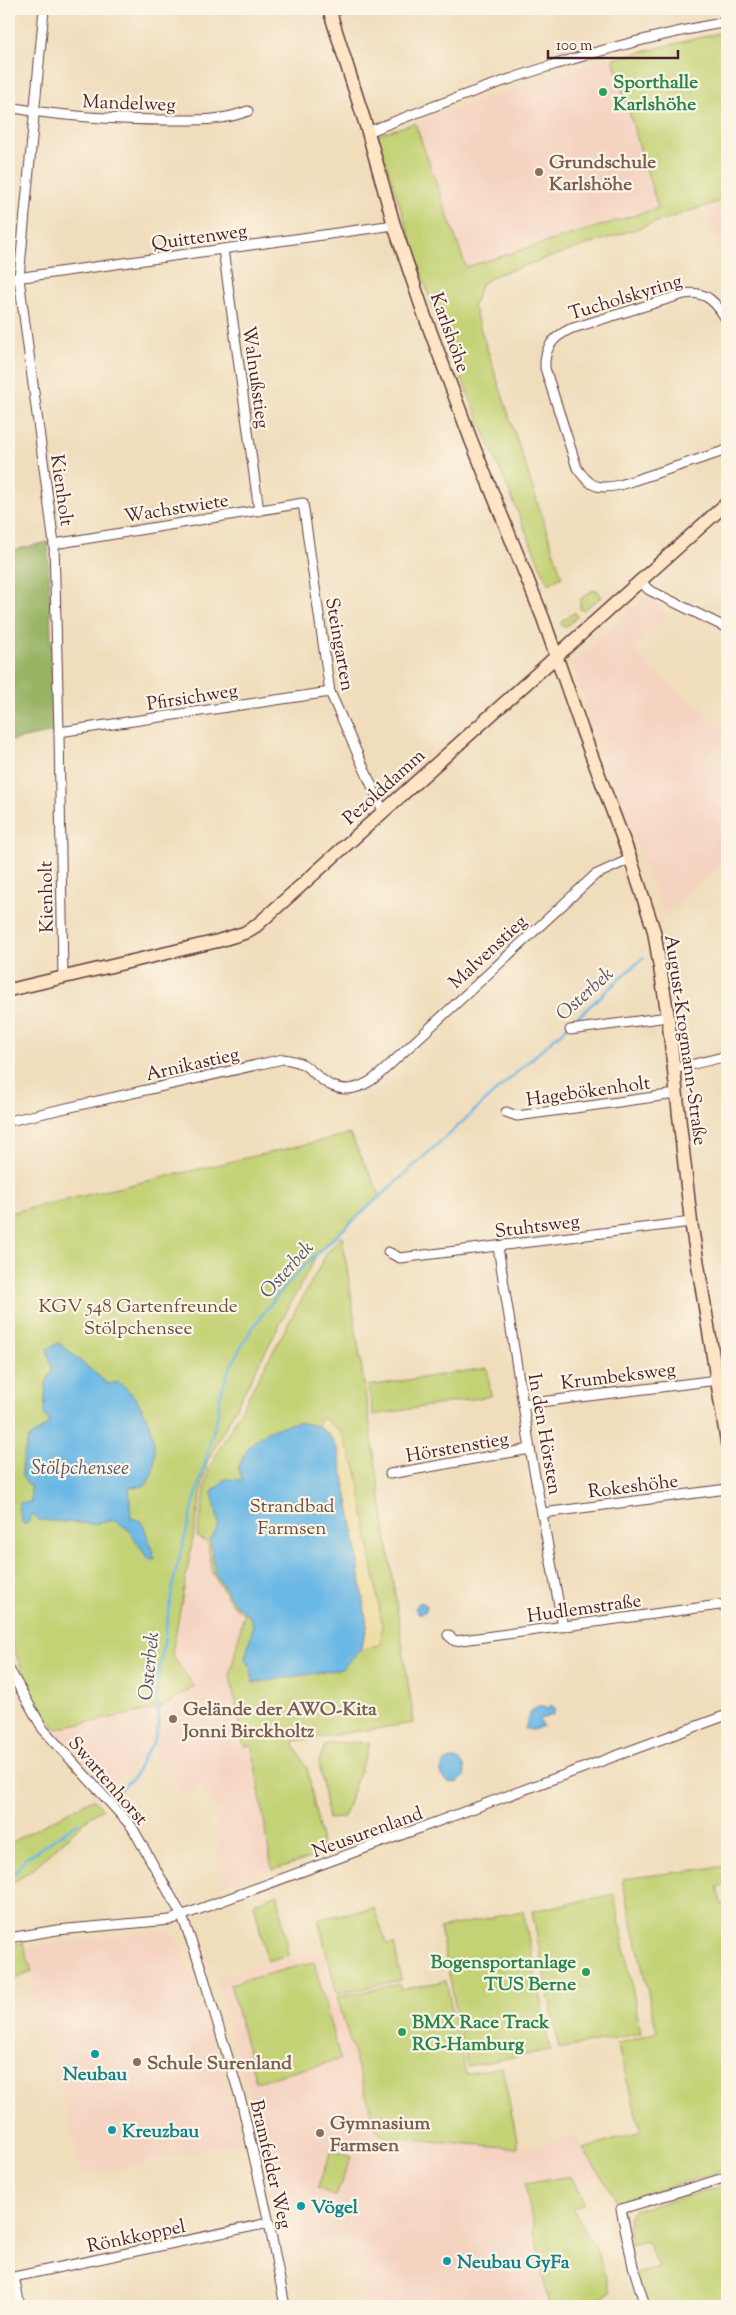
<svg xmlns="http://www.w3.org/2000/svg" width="736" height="2315" font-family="'Sorts Mill Goudy',serif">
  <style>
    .built { fill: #f5d3c1 }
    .green { fill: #c3d274; stroke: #867850 }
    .forest { fill: #9ab466; stroke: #726a48 }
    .sand { fill: #eeda9e; stroke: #9c7c64 }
    .water { fill: #6bb8e5; stroke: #5a6c88 }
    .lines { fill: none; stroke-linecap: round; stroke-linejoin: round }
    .stream { stroke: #6bb8e5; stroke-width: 2.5 }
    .street-casing { stroke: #633c41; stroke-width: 11 }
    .secondary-casing { stroke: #633c41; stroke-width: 15 }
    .street { stroke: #fff; stroke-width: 9 }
    .secondary { stroke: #fee5c5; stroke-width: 12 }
    .leisure-dot { fill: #2e9e5b; stroke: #fcf5e5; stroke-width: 2 }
    .education-dot { fill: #8d6e63; stroke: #fcf5e5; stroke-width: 2 }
    .culture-dot { fill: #0f9aa8; stroke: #fcf5e5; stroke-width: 2 }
    .labels { text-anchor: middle; stroke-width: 4.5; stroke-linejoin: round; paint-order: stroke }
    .leisure-label { font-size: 19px; font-weight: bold; fill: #27864d; stroke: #fcf5e5; text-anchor: start }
    .street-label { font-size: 19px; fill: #4a1f2b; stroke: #fcf5e5 }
    .education-label { font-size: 19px; font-weight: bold; fill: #785e54; stroke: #fcf5e5; text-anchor: start }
    .park-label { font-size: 19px; fill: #684c3d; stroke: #fcf5e5 }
    .culture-label { font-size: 19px; font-weight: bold; fill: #0d838f; stroke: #fcf5e5; text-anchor: start }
    .water-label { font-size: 20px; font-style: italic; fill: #56556c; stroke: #fcf5e5 }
  </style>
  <rect width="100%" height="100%" fill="#fcf5e5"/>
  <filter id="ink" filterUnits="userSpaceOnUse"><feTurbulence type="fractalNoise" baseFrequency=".02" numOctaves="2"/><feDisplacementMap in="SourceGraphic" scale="10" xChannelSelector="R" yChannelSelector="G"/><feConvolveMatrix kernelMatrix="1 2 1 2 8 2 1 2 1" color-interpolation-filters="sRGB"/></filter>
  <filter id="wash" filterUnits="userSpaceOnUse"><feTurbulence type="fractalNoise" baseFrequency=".0096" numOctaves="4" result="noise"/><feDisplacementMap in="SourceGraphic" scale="20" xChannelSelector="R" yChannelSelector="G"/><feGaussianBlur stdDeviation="1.12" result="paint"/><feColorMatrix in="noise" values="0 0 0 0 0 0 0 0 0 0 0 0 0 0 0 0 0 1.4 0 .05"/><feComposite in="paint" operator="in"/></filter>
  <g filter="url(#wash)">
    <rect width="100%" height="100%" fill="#f0ddbc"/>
    <g class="built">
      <polygon points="613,59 658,208 465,267 415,123 578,68"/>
      <polygon points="727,199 727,276 706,206"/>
      <polygon points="650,594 668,615 633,651 727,732 727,735 703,758 727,783 727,857 664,914 639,852 580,688 574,665 578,659"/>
      <polygon points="197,1537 208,1543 212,1573 231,1603 244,1614 230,1675 244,1746 252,1745 272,1870 222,1885 216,1809 199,1785 184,1796 150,1750 110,1788 55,1730 161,1707 193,1688 173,1655"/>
      <polygon points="165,1931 176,1936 208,2026 230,2098 241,2142 84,2175 25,1949 57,1942"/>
      <polygon points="314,1953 325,1956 376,2129 517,2148 576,2137 600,2176 577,2186 571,2175 525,2183 522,2177 548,2306 367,2306 349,2236 286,2250 256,2116 215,1978"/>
    </g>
    <g class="green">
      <polygon points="727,31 727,199 496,275 482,283 473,306 562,577 548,584 436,318 377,135 415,123 466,267 658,208 613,59"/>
      <polygon points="597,590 601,595 600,598 583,610 580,609 580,600 591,591"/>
      <polygon points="575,612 577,617 566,627 562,626 561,622"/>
      <polygon points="350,1134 380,1195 319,1250 207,1462 172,1654 194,1687 160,1708 56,1729 31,1693 9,1636 9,1213"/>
      <polygon points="342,1235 414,1723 294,1741 295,1747 307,1768 324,1854 272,1870 252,1746 244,1746 230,1675 244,1614 231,1603 212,1573 208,1543 197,1537 209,1468 327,1253"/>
      <polygon points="487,1368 491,1396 373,1415 368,1386"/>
      <polygon points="357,1742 370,1743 343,1818 328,1819 319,1762 325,1744"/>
      <polygon points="93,1799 103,1809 93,1814 29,1872 9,1885 9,1846 17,1839"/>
      <polygon points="727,1866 727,1884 717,1887 721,1903 727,1911 727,2170 618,2202 583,2149 641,2132 617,2044 657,2032 622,1879"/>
      <polygon points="278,1894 288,1955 267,1961 254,1903"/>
      <polygon points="614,1894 641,2033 559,2049 532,1911"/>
      <polygon points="374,1908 387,1945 394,1943 401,1980 337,1994 318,1919"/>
      <polygon points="523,1911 550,2050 467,2066 440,1928"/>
      <polygon points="23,1943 32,1972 9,1981 9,1945"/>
      <polygon points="314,1962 340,2059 256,2082 230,1984"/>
      <polygon points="446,1981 466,2074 502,2067 517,2140 517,2148 386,2137 376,2129 337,1997 400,1984 402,1989"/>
      <polygon points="332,2150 351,2157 336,2196 317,2188"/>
      <polygon points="571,2176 584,2203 573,2208 598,2253 610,2292 600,2298 604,2306 549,2306 525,2184"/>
      <polygon points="727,2185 727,2306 648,2306 632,2275 659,2267 646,2241 631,2245 628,2217 633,2211"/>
    </g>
    <polygon class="forest" points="48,542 54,732 9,741 9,551"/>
    <polygon class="sand" points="321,1417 341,1431 357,1472 382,1625 381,1644 360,1650 367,1627 353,1527 338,1450 331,1437 318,1426"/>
    <g class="water">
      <path d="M59,1343L108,1384L118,1382C147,1399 168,1458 145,1486L129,1487L131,1518L142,1521L155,1559L147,1558L130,1531L115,1520L93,1524L39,1520L33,1514L27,1524H23L18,1508L20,1503L31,1502L30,1486L22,1477V1464L28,1439L50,1423L44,1414L46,1384L52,1369L47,1349Z"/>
      <path d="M297,1422L318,1426L331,1437L338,1450L353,1527L367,1627L360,1650L342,1669L253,1683L251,1669L245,1659L253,1626L250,1617L233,1602L215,1573L210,1540L219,1525L212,1492L225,1479L243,1480L238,1469C251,1436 264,1431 297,1422Z"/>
      <circle cx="421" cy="1608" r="5.5"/>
      <polygon points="551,1705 555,1708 553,1715 539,1719 543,1726 533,1730 525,1729 530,1711 540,1706 548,1709"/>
      <circle cx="453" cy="1771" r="12"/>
    </g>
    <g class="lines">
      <g class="stream">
        <path d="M114,1795L134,1777L143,1758L152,1745L159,1725L156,1692L174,1578L217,1417C221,1360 270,1300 310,1260L644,957"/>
        <polyline points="9,1880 25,1859 79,1822"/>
      </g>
    </g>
  </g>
  <g filter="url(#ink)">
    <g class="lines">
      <g class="street-casing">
        <g id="street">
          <polyline points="44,9 19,278 54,544 59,732 63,978"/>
          <polyline points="330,14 340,9"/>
          <path d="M9,107C63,117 118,120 172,120C200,120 222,121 248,111"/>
          <path d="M368,132C485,85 603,44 727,22"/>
          <polyline points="223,249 259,511"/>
          <polyline points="9,279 394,225"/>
          <path d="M727,321C717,303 706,290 684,294L570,329C552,338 544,348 545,368L577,468C590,487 598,490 620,485L727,450"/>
          <polyline points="54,544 303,503 330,692 383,811"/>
          <polyline points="640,581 649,590 727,628"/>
          <polyline points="59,732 330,692"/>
          <polyline points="570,1030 668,1017"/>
          <polyline points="673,1069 727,1056"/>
          <polyline points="506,1112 517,1116 676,1094"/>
          <path d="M9,1121L283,1059C311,1062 310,1074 330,1085C350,1095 369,1084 383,1071L595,875L630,859"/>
          <polyline points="498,1247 530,1449 563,1627"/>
          <polyline points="388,1252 400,1258 691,1222"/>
          <polyline points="524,1404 717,1380"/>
          <polyline points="390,1474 530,1449"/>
          <polyline points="543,1513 727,1489"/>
          <polyline points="448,1635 455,1641 727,1604"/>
          <polyline points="9,1669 43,1729 132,1827 182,1916 201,1968 242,2104 269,2223 285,2306"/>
          <polyline points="9,1938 57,1930 170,1920 727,1715"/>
          <polyline points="14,2277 20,2306"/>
          <polyline points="9,2278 269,2223"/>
          <polyline points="645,2306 633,2266 621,2209 727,2177"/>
        </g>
      </g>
      <g class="secondary-casing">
        <g id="secondary">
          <polyline points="329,9 368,132 394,225 424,314 471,440 543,618 582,730 631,860 654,931 668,1017 691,1222 727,1442"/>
          <polyline points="9,990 218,941 244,933 256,926 727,503"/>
        </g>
      </g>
      <use href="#street" class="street"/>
      <use href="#secondary" class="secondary"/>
    </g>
  </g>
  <g class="leisure-dot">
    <circle cx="603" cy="92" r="5"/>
    <circle cx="586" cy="1972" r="5"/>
    <circle cx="402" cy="2032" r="5"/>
  </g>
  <g class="education-dot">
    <circle cx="539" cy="172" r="5"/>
    <circle cx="173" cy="1719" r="5"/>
    <circle cx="137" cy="2062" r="5"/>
    <circle cx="320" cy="2133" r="5"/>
  </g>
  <g class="culture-dot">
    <circle cx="95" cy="2054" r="5"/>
    <circle cx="112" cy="2130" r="5"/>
    <circle cx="301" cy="2206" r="5"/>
    <circle cx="447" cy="2261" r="5"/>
  </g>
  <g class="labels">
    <g class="leisure-label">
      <text x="613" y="88">Sporthalle<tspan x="613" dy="22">Karlshöhe</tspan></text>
      <text x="576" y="1968" text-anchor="end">Bogensportanlage<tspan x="576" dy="22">TUS Berne</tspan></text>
      <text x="412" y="2028">BMX Race Track<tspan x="412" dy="22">RG-Hamburg</tspan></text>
    </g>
    <g class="street-label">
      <text transform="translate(129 102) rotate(2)" y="7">Mandelweg</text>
      <text transform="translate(199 236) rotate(-8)" y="7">Quittenweg</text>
      <text transform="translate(625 296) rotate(-17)" y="7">Tucholskyring</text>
      <text transform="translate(451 332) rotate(70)" y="7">Karlshöhe</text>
      <text transform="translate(257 377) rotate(82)" y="7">Walnußstieg</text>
      <text transform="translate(63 490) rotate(82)" y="7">Kienholt</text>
      <text transform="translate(176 507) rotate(-9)" y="7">Wachstwiete</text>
      <text transform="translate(341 644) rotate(80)" y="7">Steingarten</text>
      <text transform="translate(192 696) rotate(-9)" y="7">Pfirsichweg</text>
      <text transform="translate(383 786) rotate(-42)" y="7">Pezolddamm</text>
      <text transform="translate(45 897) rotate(-91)" y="7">Kienholt</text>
      <text transform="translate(487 951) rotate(-43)" y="7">Malvenstieg</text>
      <text transform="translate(687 1040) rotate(82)" y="7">August-Krogmann-Straße</text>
      <text transform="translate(192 1063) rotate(-13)" y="7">Arnikastieg</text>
      <text transform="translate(588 1090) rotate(-8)" y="7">Hagebökenholt</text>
      <text transform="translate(537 1225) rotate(-7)" y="7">Stuhtsweg</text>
      <text transform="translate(618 1375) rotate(-7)" y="7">Krumbeksweg</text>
      <text transform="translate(546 1434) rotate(80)" y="7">In den Hörsten</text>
      <text transform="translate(457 1446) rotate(-10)" y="7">Hörstenstieg</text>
      <text transform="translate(633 1485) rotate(-7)" y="7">Rokeshöhe</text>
      <text transform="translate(584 1607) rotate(-8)" y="7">Hudlemstraße</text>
      <text transform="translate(109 1780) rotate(49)" y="7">Swartenhorst</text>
      <text transform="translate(367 1831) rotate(-20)" y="7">Neusurenland</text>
      <text transform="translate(272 2164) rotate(77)" y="7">Bramfelder Weg</text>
      <text transform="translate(136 2235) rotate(-12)" y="7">Rönkkoppel</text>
    </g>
    <g class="education-label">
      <text x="549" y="168">Grundschule<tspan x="549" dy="22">Karlshöhe</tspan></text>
      <text x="183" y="1715">Gelände der AWO-Kita<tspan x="183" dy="22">Jonni Birckholtz</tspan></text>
      <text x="147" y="2069">Schule Surenland</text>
      <text x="330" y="2129">Gymnasium<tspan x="330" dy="22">Farmsen</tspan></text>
    </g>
    <g class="park-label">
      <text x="138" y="1312">KGV 548 Gartenfreunde<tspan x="138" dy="22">Stölpchensee</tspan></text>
      <text x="292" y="1512">Strandbad<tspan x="292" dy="22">Farmsen</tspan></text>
    </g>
    <g class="culture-label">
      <text x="95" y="2080" text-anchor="middle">Neubau</text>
      <text x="122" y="2137">Kreuzbau</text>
      <text x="311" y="2213">Vögel</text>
      <text x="457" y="2268">Neubau GyFa</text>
    </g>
    <g class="water-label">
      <text transform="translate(584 993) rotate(-42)" y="7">Osterbek</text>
      <text transform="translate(286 1269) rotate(-48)" y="7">Osterbek</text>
      <text x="80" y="1474">Stölpchensee</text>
      <text transform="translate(148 1666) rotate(-84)" y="7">Osterbek</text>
    </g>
  </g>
  <rect width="736" height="2315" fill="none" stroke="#fcf5e5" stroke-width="30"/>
  <path d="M548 50v8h130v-8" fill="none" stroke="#4a1f2b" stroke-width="2.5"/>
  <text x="556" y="50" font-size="15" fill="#4a1f2b" stroke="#fcf5e5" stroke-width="4" paint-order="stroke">100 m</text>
</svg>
